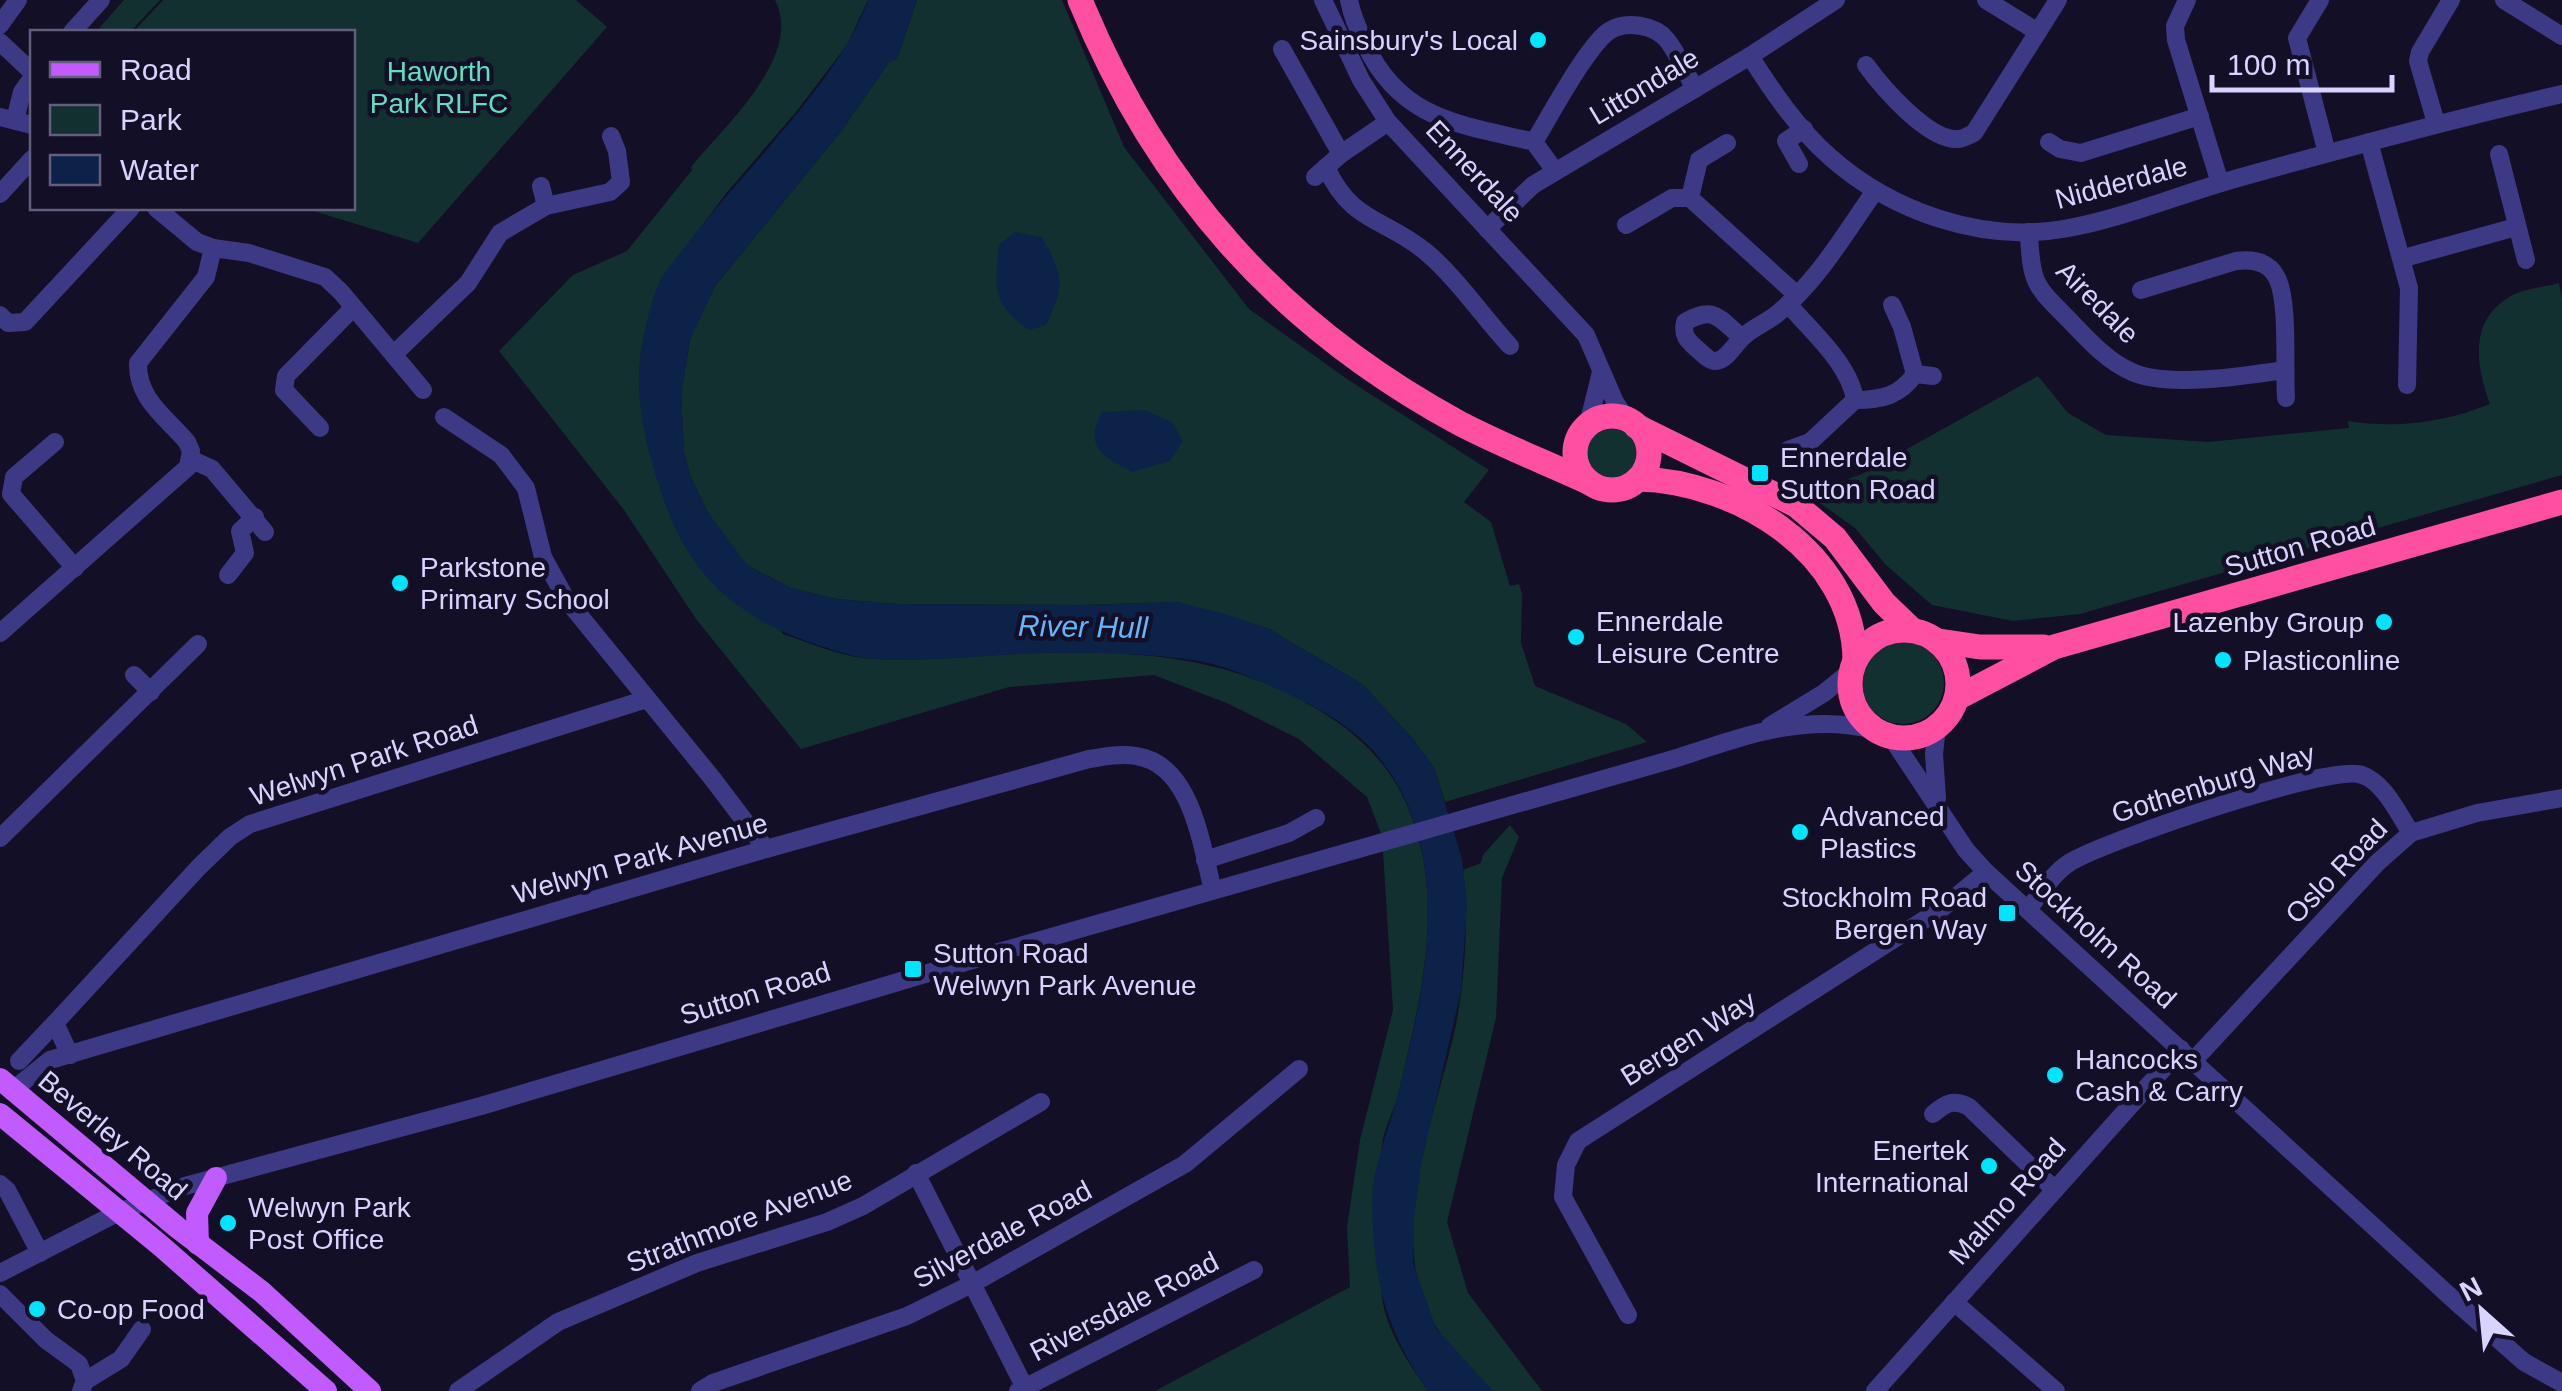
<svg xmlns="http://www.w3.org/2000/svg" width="2562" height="1391" font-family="Helvetica,sans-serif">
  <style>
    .green { fill: #12302f }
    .water { fill: #0c2248 }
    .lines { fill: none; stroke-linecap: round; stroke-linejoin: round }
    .minor { stroke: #3d3a85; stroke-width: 18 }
    .major { stroke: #c25bff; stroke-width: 22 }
    .highway { stroke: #ff4fa3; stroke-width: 25 }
    .poi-dot { fill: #00e5ff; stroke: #130f26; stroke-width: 4 }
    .labels { text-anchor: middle; stroke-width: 9; stroke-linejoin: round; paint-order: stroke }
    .poi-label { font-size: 28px; fill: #d9d4ff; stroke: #130f26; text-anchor: start }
    .park-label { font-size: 28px; fill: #5fe0c0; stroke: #130f26 }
    .street-label { font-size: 28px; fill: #d9d4ff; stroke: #130f26 }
    .water-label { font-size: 30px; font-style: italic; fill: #62b6ff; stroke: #130f26 }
  </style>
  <rect width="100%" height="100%" fill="#130f26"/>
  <g class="green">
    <polygon points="124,0 160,0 130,32 96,32"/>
    <polygon points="163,0 576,0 607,27 418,243 304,208 352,208 352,32 133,32"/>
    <path d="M775,0H868L847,45L796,112L728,191L660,281L639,370L644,418L783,634C808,642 837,655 863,658C921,663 979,655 1037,653C1141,650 1231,656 1322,712C1362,737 1392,767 1410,812C1446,904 1420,1002 1398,1095C1394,1111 1384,1128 1382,1145C1378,1179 1382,1217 1383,1251C1383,1268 1380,1288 1383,1304C1390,1336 1410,1365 1428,1391H1155L1350,1287L1347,1227L1360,1140L1393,1010L1382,836L1367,797L1299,739L1229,704L1154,675L1009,687L801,749L696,619L624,510L499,351L573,275L627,251L692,170L691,167C724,126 804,56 775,0Z"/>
    <polygon points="917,0 1062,0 1124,147 1249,309 1347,379 1489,470 1464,502 1491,522 1510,586 1519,584 1522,594 1521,643 1535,686 1626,724 1647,742 1445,802 1434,768 1414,740 1362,684 1267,628 1177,602 1082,605 897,604 836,599 791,588 748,566 729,545 707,511 691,478 684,452 681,394 690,339 715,286 842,130 889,62 897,59"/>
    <path d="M2559,283L2562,299V475L2080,614L2013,621L1932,605L1886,565L1855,528L1807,494L1862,474L2038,376L2068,413L2106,435L2208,442L2349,428L2348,421C2397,429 2445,422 2490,404C2475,364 2469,318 2513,295C2526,288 2545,287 2559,283Z"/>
    <circle cx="1613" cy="454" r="26"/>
    <circle cx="1903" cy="683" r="41"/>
    <path d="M1510,825L1519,837L1502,878L1496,1018L1447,1222L1468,1293L1542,1391H1493C1475,1371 1451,1351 1437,1328C1384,1244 1432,1125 1453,1038C1465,987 1469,922 1463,870L1481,863L1483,855Z"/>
  </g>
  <g class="water">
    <path d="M868,0H917L897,59L889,62L842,130L715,286L690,340L681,394L684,452L691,478L707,511L748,566L791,588L836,599L897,604L1082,605L1177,602L1222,613L1267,628L1362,684L1414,740L1434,768L1462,859L1467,904L1461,991L1421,1165L1414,1218L1413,1263L1436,1328L1493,1391H1428C1392,1339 1376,1293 1373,1228C1373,1215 1371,1201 1373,1187C1377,1156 1389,1128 1397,1098C1425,990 1456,857 1381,760C1359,731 1323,710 1290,695C1260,681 1227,665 1193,660C1143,653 1090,652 1039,653C981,655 922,663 864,658C851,656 837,651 824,647C750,624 697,586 668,511C652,468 637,417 639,371C640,348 650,301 660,281C668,266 682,252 691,239C744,170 840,80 868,0Z"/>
    <path d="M1015,232L1042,237C1063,275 1066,286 1046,325L1029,330C991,303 995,288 999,245Z"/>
    <path d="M1145,410L1172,422L1183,441L1170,461L1132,472C1103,457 1083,446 1102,412Z"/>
  </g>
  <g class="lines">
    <g class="minor">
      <polyline points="1323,0 1361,80 1388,122 1586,335 1615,402 1627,420"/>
      <path d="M1349,0C1352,16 1358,29 1365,44C1401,121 1461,124 1534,142L1555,171"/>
      <polyline points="1986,0 2038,32"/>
      <polyline points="2187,0 2175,26 2176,40 2220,183"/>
      <polyline points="2320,0 2297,38 2327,153"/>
      <polyline points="2504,0 2562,36"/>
      <polyline points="0,25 18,0"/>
      <polyline points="72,32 101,0"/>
      <polyline points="0,42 32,72"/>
      <polyline points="1282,49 1341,154"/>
      <path d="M1750,56C1772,91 1798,129 1830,157C1891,211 1981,243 2063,229C2122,219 2180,194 2238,178C2345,148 2453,119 2562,94"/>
      <path d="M1866,65C1882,87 1929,142 1959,139C1962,139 1972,134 1974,133L2058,0"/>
      <polyline points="0,117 32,125"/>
      <polyline points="15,120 22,92 32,78"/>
      <polyline points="2436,123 2418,61 2420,52 2451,0"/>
      <path d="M1534,142C1550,116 1587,46 1609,31C1626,20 1655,25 1667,40C1678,54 1686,73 1695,89"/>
      <polyline points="2049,142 2060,149 2081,153 2200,116"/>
      <polyline points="2369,142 2409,288 2407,385"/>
      <polyline points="2499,154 2526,260"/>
      <polyline points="1799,164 1786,141 1804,129"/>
      <path d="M1326,167C1351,223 1385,218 1426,252C1455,276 1484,318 1510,346"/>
      <polyline points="1315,177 1341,154 1388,122"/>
      <polyline points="541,186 546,206"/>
      <polyline points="0,194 32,159"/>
      <polyline points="1690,198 1699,160 1727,143"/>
      <polyline points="1626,225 1672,198 1690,198 1797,295"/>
      <polyline points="1487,229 1533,185 1750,56 1836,0"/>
      <path d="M2029,232C2031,287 2036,286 2073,324C2090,342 2109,362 2132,372C2168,388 2245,376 2284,370"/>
      <polyline points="213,248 249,253 325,277 341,292 423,390"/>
      <polyline points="2404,258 2516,227"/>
      <path d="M2141,290L2236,261C2252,259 2269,261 2277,278C2289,301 2284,369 2286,398"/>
      <path d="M1788,304C1810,330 1850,364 1855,400"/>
      <polyline points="1892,305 1902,327 1915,374 1933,376"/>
      <polyline points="0,315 8,323 25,322 131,208"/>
      <path d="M1741,337C1719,318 1714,305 1685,322C1682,335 1687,340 1696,348C1701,352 1709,361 1715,361C1727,361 1736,342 1744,336C1754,327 1767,322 1777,314C1818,281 1845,233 1875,191"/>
      <polyline points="394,354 468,283 500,233 546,206 610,192 621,182 617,151 611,136"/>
      <polyline points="444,417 501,455 526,488 543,557 566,599 712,778 766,849"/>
      <polyline points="1588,425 1601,372"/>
      <polyline points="320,428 284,390 286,376 353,308"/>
      <polyline points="55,442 14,477 11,494 75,568"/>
      <path d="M1788,450L1810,442L1855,400C1881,400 1900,396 1915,374"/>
      <polyline points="190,459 212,469 265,532"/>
      <polyline points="228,575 245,553 240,531 255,517"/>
      <path d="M0,633L188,467L191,451L187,442C166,417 137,399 138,363L206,277L213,248L197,242L156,208"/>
      <polyline points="134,675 151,692"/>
      <polyline points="1770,726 1824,693 1851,671"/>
      <polyline points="1937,727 1934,754 1937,798"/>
      <polyline points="1891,737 1966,850 1986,872 2454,1300 2524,1362 2562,1383"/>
      <polyline points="0,838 198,644"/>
      <polyline points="1205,860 1289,833 1316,818"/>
      <path d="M2028,909C2041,894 2053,873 2069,863C2102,842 2331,763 2362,775C2384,782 2399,815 2411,833"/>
      <polyline points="70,1055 55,1023 199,867 230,837 250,824 647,699"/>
      <polyline points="2194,1060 2377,863 2411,833 2477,813 2562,798"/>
      <polyline points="19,1061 55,1023"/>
      <path d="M13,1090L50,1060L766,849L1089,759C1104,757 1120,753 1136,756C1192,764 1201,845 1213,890"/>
      <path d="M1933,1114C1946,1103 1953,1099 1969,1107L2055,1190"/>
      <polyline points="916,1173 1025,1388"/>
      <polyline points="0,1184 7,1190 40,1253"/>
      <path d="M0,1273L119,1212L185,1186L481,1106L999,952L1677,758C1741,737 1806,712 1874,730"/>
      <polyline points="0,1294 46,1340 79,1364 85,1381 81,1391"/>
      <polyline points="1954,1302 2056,1391"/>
      <polyline points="1628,1315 1563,1197 1566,1165 1578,1141 1941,909 1986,872"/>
      <polyline points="85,1381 121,1359 142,1329"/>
      <polyline points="458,1391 558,1322 697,1263 827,1222 863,1206 1041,1102"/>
      <polyline points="700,1391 713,1383 907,1316 972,1284 1185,1164 1299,1069"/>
      <polyline points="1018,1391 1254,1270"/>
      <polyline points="1875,1391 2181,1049"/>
    </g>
    <g class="major">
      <polyline points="0,1079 178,1228 262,1292 370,1391"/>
      <polyline points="0,1114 161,1246 326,1391"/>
      <polyline points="198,1244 197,1213 216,1178"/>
    </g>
    <g class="highway">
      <path d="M1080,0C1157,188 1280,326 1459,423C1501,445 1547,463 1590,483"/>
      <circle cx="1612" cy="453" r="37"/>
      <polyline points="1636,426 1796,505 1835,538 1884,603 1911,629"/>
      <path d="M1638,479C1737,481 1854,553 1855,660"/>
      <circle cx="1904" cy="684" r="54"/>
      <polyline points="1939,641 1980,647 2044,647"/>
      <polyline points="1957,698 2054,647 2562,502"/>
    </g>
  </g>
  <g class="poi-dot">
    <circle cx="1538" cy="40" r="10"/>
    <rect x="1750" y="463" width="20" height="20" rx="5"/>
    <circle cx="400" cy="583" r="10"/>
    <circle cx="2384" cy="622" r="10"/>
    <circle cx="1576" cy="637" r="10"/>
    <circle cx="2223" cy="660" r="10"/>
    <circle cx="1800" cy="832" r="10"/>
    <rect x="1997" y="903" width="20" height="20" rx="5"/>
    <rect x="903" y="959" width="20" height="20" rx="5"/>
    <circle cx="2055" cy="1075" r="10"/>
    <circle cx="1989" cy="1166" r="10"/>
    <circle cx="228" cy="1223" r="10"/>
    <circle cx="37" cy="1309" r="10"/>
  </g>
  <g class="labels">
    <g class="poi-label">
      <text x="1518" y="50" text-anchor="end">Sainsbury's Local</text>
      <text x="1780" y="467">Ennerdale<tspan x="1780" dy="32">Sutton Road</tspan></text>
      <text x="420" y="577">Parkstone<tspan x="420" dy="32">Primary School</tspan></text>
      <text x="1596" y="631">Ennerdale<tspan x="1596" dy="32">Leisure Centre</tspan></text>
      <text x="2364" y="632" text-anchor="end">Lazenby Group</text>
      <text x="2243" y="670">Plasticonline</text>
      <text x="1820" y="826">Advanced<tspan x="1820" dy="32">Plastics</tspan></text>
      <text x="1987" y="907" text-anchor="end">Stockholm Road<tspan x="1987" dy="32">Bergen Way</tspan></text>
      <text x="933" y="963">Sutton Road<tspan x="933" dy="32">Welwyn Park Avenue</tspan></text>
      <text x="2075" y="1069">Hancocks<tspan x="2075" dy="32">Cash &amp; Carry</tspan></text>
      <text x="1969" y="1160" text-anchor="end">Enertek<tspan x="1969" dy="32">International</tspan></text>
      <text x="248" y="1217">Welwyn Park<tspan x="248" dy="32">Post Office</tspan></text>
      <text x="57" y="1319">Co-op Food</text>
    </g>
    <g class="park-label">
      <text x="439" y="81">Haworth<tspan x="439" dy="32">Park RLFC</tspan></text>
    </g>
    <g class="street-label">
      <text transform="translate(1644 86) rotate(-31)" y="10">Littondale</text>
      <text transform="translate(1475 171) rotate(47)" y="10">Ennerdale</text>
      <text transform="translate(2121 182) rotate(-15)" y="10">Nidderdale</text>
      <text transform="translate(2098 302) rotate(45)" y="10">Airedale</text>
      <text transform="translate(2300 546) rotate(-16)" y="10">Sutton Road</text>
      <text transform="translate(364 760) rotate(-18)" y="10">Welwyn Park Road</text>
      <text transform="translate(2213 783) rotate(-17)" y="10">Gothenburg Way</text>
      <text transform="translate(640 858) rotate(-16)" y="10">Welwyn Park Avenue</text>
      <text transform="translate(2336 871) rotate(-46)" y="10">Oslo Road</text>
      <text transform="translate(2096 934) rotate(42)" y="10">Stockholm Road</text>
      <text transform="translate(755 993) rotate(-17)" y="10">Sutton Road</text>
      <text transform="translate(1688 1038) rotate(-32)" y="10">Bergen Way</text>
      <text transform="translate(113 1135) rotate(40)" y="10">Beverley Road</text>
      <text transform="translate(2007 1201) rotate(-48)" y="10">Malmo Road</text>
      <text transform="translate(739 1221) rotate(-21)" y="10">Strathmore Avenue</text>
      <text transform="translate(1002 1234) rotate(-28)" y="10">Silverdale Road</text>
      <text transform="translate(1124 1306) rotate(-27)" y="10">Riversdale Road</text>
    </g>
    <g class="water-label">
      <text transform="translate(1083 627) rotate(1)" y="10">River Hull</text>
    </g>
  </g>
  <rect x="30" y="30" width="325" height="180" fill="#130f26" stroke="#625e7d" stroke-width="2.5"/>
  <rect x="50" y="62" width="50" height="15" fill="#c25bff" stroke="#625e7d" stroke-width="2.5"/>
  <text x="120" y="80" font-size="30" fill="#d9d4ff">Road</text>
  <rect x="50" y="105" width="50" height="30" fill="#12302f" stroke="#625e7d" stroke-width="2.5"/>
  <text x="120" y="130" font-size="30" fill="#d9d4ff">Park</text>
  <rect x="50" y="155" width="50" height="30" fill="#0c2248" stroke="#625e7d" stroke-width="2.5"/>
  <text x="120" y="180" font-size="30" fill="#d9d4ff">Water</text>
  <g transform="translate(2482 1311) rotate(333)" stroke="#130f26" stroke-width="8" paint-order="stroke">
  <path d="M0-8L18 38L0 25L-18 38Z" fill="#d9d4ff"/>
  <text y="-15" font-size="28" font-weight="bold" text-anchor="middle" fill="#d9d4ff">N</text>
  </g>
  <path d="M2212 75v15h180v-15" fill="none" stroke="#d9d4ff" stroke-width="5"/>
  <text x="2227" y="75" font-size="30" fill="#d9d4ff" stroke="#130f26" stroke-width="8" paint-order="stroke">100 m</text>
</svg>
